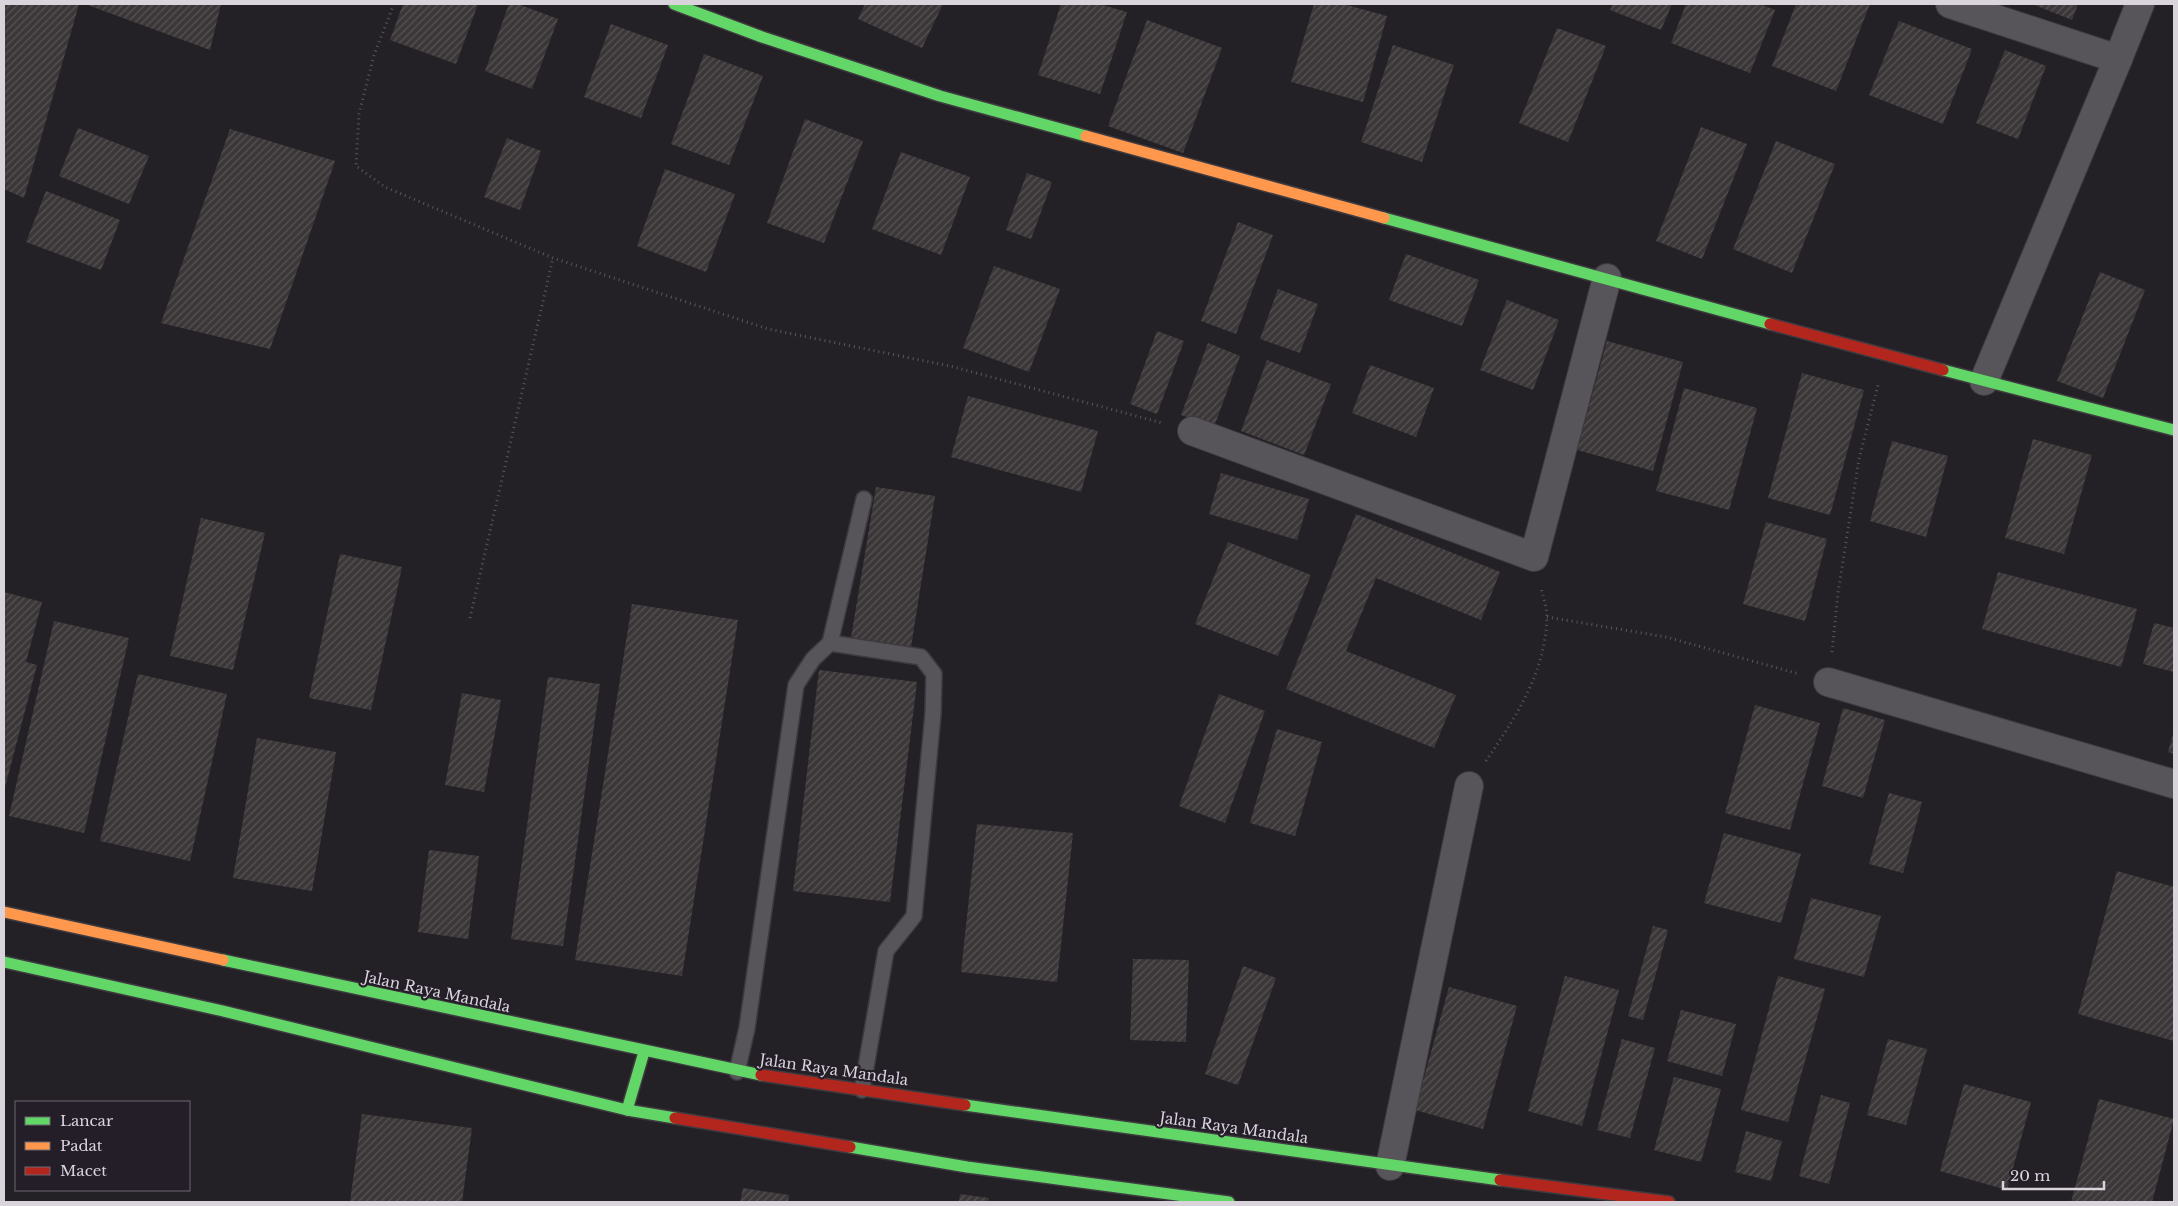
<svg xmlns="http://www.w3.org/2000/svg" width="2178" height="1206" font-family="'Libre Baskerville',serif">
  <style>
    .building { fill: url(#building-hatch) }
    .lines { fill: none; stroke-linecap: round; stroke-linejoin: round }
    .lane-casing { stroke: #3e3b40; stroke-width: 18 }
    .street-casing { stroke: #3e3b40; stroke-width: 30 }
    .fast-casing { stroke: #3e3b40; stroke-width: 14 }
    .slow-casing { stroke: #3e3b40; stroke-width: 14 }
    .jam-casing { stroke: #3e3b40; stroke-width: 14 }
    .path { stroke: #59575b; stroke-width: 3; stroke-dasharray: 1 4; stroke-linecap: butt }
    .lane { stroke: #58555a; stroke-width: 15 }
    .street { stroke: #58555a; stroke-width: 28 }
    .fast { stroke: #63d668; stroke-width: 11 }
    .slow { stroke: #ff974d; stroke-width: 11 }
    .jam { stroke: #b3261e; stroke-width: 11 }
    .labels { text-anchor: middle; stroke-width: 4.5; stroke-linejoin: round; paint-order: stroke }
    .street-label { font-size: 15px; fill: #d9d4dc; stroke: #241e29 }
  </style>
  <defs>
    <pattern id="building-hatch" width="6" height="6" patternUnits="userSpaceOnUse" patternTransform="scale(1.25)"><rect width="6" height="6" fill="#3b3738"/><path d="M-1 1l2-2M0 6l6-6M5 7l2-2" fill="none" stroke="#575354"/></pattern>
  </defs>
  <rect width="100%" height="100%" fill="#242126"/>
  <g class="building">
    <polygon points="4,4 79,4 24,198 4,189"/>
    <polygon points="85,4 221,4 210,50"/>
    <polygon points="403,4 478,4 456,64 390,40"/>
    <polygon points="509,4 518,4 558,19 532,89 485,71"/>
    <polygon points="865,4 943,4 922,48 858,19"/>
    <polygon points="1061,4 1099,4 1127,12 1100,94 1038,75"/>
    <polygon points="1314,4 1343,4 1387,16 1363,102 1291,82"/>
    <polygon points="1613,4 1672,4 1661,30 1610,10"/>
    <polygon points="1686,4 1760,4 1775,10 1750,73 1671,43"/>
    <polygon points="1796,4 1870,4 1836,91 1772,66"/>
    <polygon points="2032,4 2078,4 2072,20"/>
    <polygon points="1147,20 1222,48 1183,153 1108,126"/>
    <polygon points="1899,21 1972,49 1943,124 1869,95"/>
    <polygon points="611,24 668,45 641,118 584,97"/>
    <polygon points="1557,28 1606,46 1568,142 1519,123"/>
    <polygon points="1393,45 1454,65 1422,162 1361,142"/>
    <polygon points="2005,50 2046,66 2018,139 1976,123"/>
    <polygon points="704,54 763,76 729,165 671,144"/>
    <polygon points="805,119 863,141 824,243 767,223"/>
    <polygon points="1701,127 1747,144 1702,259 1656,241"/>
    <polygon points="78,128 149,156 129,204 59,176"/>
    <polygon points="230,129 335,161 270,349 161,323"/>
    <polygon points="507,138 541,151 520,210 484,197"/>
    <polygon points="1776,141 1835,164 1792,273 1733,249"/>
    <polygon points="901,152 970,177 941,255 872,229"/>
    <polygon points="665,169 735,194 706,272 637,246"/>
    <polygon points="1027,173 1052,182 1031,239 1006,230"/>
    <polygon points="46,191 120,220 101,270 26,242"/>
    <polygon points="1238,222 1273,235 1236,334 1201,321"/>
    <polygon points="1406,254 1479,280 1462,326 1389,300"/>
    <polygon points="994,266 1060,289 1029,372 963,348"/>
    <polygon points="2100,272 2145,290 2103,398 2057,381"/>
    <polygon points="1278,289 1318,304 1300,353 1260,339"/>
    <polygon points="1507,300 1559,320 1533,390 1480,370"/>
    <polygon points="1157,331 1184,341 1157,414 1130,404"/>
    <polygon points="1607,341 1683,362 1653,471 1577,450"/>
    <polygon points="1208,343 1240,356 1214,427 1181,415"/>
    <polygon points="1267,360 1331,384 1304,455 1241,431"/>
    <polygon points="1370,365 1434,388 1416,437 1352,413"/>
    <polygon points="1802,373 1864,390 1830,515 1768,498"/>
    <polygon points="1684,388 1757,408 1729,510 1656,491"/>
    <polygon points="968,396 1098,431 1081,492 951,457"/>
    <polygon points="2033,439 2092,455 2064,554 2005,538"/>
    <polygon points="1892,441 1948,456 1926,537 1870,521"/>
    <polygon points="1221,473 1309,499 1297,540 1209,514"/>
    <polygon points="876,487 935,496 911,647 851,638"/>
    <polygon points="1356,514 1500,572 1481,620 1376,578 1346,651 1456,695 1434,748 1286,689"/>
    <polygon points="201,518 265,533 233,670 170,656"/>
    <polygon points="1766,522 1827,539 1805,621 1743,604"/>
    <polygon points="1228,542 1311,575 1278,656 1195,624"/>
    <polygon points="340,554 402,567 371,710 309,698"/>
    <polygon points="1998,572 2137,609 2121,667 1982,629"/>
    <polygon points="4,592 42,602 26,662 37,665 4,791"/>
    <polygon points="632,604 738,620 682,976 575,960"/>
    <polygon points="54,621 129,638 84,833 9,816"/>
    <polygon points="2154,623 2174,628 2174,672 2143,664"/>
    <polygon points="819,670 917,682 890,902 793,891"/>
    <polygon points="138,674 227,694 190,861 100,841"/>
    <polygon points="548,677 600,684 563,946 511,939"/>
    <polygon points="462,693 501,700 484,792 445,785"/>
    <polygon points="1219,694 1265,711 1225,823 1179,806"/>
    <polygon points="1755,705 1820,723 1790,830 1725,813"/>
    <polygon points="1843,708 1885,720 1863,798 1822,786"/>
    <polygon points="1277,729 1322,742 1295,836 1250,823"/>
    <polygon points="2174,731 2174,754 2168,752"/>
    <polygon points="257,738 336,752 312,891 233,878"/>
    <polygon points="1889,793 1922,802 1903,873 1869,864"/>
    <polygon points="977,824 1073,833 1057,982 961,972"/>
    <polygon points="1724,833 1801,854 1781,923 1704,903"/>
    <polygon points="429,850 479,856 468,939 418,932"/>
    <polygon points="2117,871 2174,887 2174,1041 2078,1014"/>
    <polygon points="1811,898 1881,916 1864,977 1794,959"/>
    <polygon points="1653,926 1668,930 1643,1020 1628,1016"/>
    <polygon points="1133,959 1189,960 1186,1042 1130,1040"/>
    <polygon points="1243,966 1276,978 1238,1085 1205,1074"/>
    <polygon points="1565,976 1619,990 1582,1126 1528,1111"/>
    <polygon points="1778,976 1825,989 1788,1122 1741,1110"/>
    <polygon points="1449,987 1517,1006 1483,1129 1415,1110"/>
    <polygon points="1681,1010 1736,1024 1722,1076 1667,1061"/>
    <polygon points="1622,1039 1655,1048 1630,1138 1597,1130"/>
    <polygon points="1888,1039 1927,1049 1906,1125 1867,1115"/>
    <polygon points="1674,1077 1721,1089 1701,1162 1654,1150"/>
    <polygon points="1964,1084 2031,1102 2007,1190 1940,1171"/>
    <polygon points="1821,1095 1850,1103 1829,1184 1799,1176"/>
    <polygon points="2099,1099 2174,1119 2152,1202 2071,1202"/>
    <polygon points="362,1114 472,1128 462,1202 350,1202"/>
    <polygon points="1746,1131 1782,1141 1771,1181 1735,1172"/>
    <polygon points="743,1188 789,1195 788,1202 740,1202"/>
    <polygon points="960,1194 989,1198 988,1202 959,1202"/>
  </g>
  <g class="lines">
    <g class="lane-casing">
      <g id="lane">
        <polyline points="830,643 921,657 934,674 933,714 914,916 886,951 862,1090"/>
        <polyline points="737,1072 747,1028 796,685 813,659 830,643 864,499"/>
      </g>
    </g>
    <g class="street-casing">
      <g id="street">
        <polyline points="1950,4 2118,59 2140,4"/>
        <polyline points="1984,381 2118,59"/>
        <polyline points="1192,431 1534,557 1607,278"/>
        <polyline points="1828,682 2174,784"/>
        <polyline points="1390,1166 1469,786"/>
      </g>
    </g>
    <g class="fast-casing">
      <g id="fast">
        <polyline points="674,4 762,37 940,96 1086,136"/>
        <polyline points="1384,218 1770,324"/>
        <polyline points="1943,370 2174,430"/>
        <polyline points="223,960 761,1075"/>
        <polyline points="4,962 223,1011 627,1110 675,1118"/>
        <polyline points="965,1105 1500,1180"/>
        <polyline points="627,1110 644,1052"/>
        <polyline points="850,1147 967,1167 1229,1202"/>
      </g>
    </g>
    <g class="slow-casing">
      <g id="slow">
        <polyline points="1086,136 1384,218"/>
        <polyline points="4,912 223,960"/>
      </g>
    </g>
    <g class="jam-casing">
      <g id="jam">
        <polyline points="1770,324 1943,370"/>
        <polyline points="761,1075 965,1105"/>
        <polyline points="675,1118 850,1147"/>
        <polyline points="1500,1180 1669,1202"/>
      </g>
    </g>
    <g class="path">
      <polyline points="394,4 374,55 359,114 356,166 385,187 553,258 768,329 954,367 1162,423"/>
      <polyline points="1547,617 1666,637 1799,674"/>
      <polyline points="470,618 553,258"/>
      <polyline points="1832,652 1838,593 1859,459 1878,385"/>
      <path d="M1486,761C1516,717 1545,673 1547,618C1547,608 1543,597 1541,587"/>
    </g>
    <use href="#lane" class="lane"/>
    <use href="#street" class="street"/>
    <use href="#fast" class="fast"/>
    <use href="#slow" class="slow"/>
    <use href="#jam" class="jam"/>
  </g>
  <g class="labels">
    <g class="street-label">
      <text transform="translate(437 992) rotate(12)" y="5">Jalan Raya Mandala</text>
      <text transform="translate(834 1070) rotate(8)" y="5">Jalan Raya Mandala</text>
      <text transform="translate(1234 1128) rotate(8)" y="5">Jalan Raya Mandala</text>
    </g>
  </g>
  <rect width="2178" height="1206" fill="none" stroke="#d9d4dc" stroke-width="10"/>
  <rect x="15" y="1101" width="175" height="90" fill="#241e29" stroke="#6c6771"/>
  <rect x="25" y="1117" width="25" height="8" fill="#63d668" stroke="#6c6771"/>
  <text x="60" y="1126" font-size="15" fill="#d9d4dc">Lancar</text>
  <rect x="25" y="1142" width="25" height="8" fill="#ff974d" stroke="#6c6771"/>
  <text x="60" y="1151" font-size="15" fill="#d9d4dc">Padat</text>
  <rect x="25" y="1167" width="25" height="8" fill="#b3261e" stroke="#6c6771"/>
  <text x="60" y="1176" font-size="15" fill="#d9d4dc">Macet</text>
  <path d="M2003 1181v8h101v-8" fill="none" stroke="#d9d4dc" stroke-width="2.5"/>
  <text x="2010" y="1181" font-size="15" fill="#d9d4dc" stroke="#241e29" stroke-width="4" paint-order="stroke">20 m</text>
</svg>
